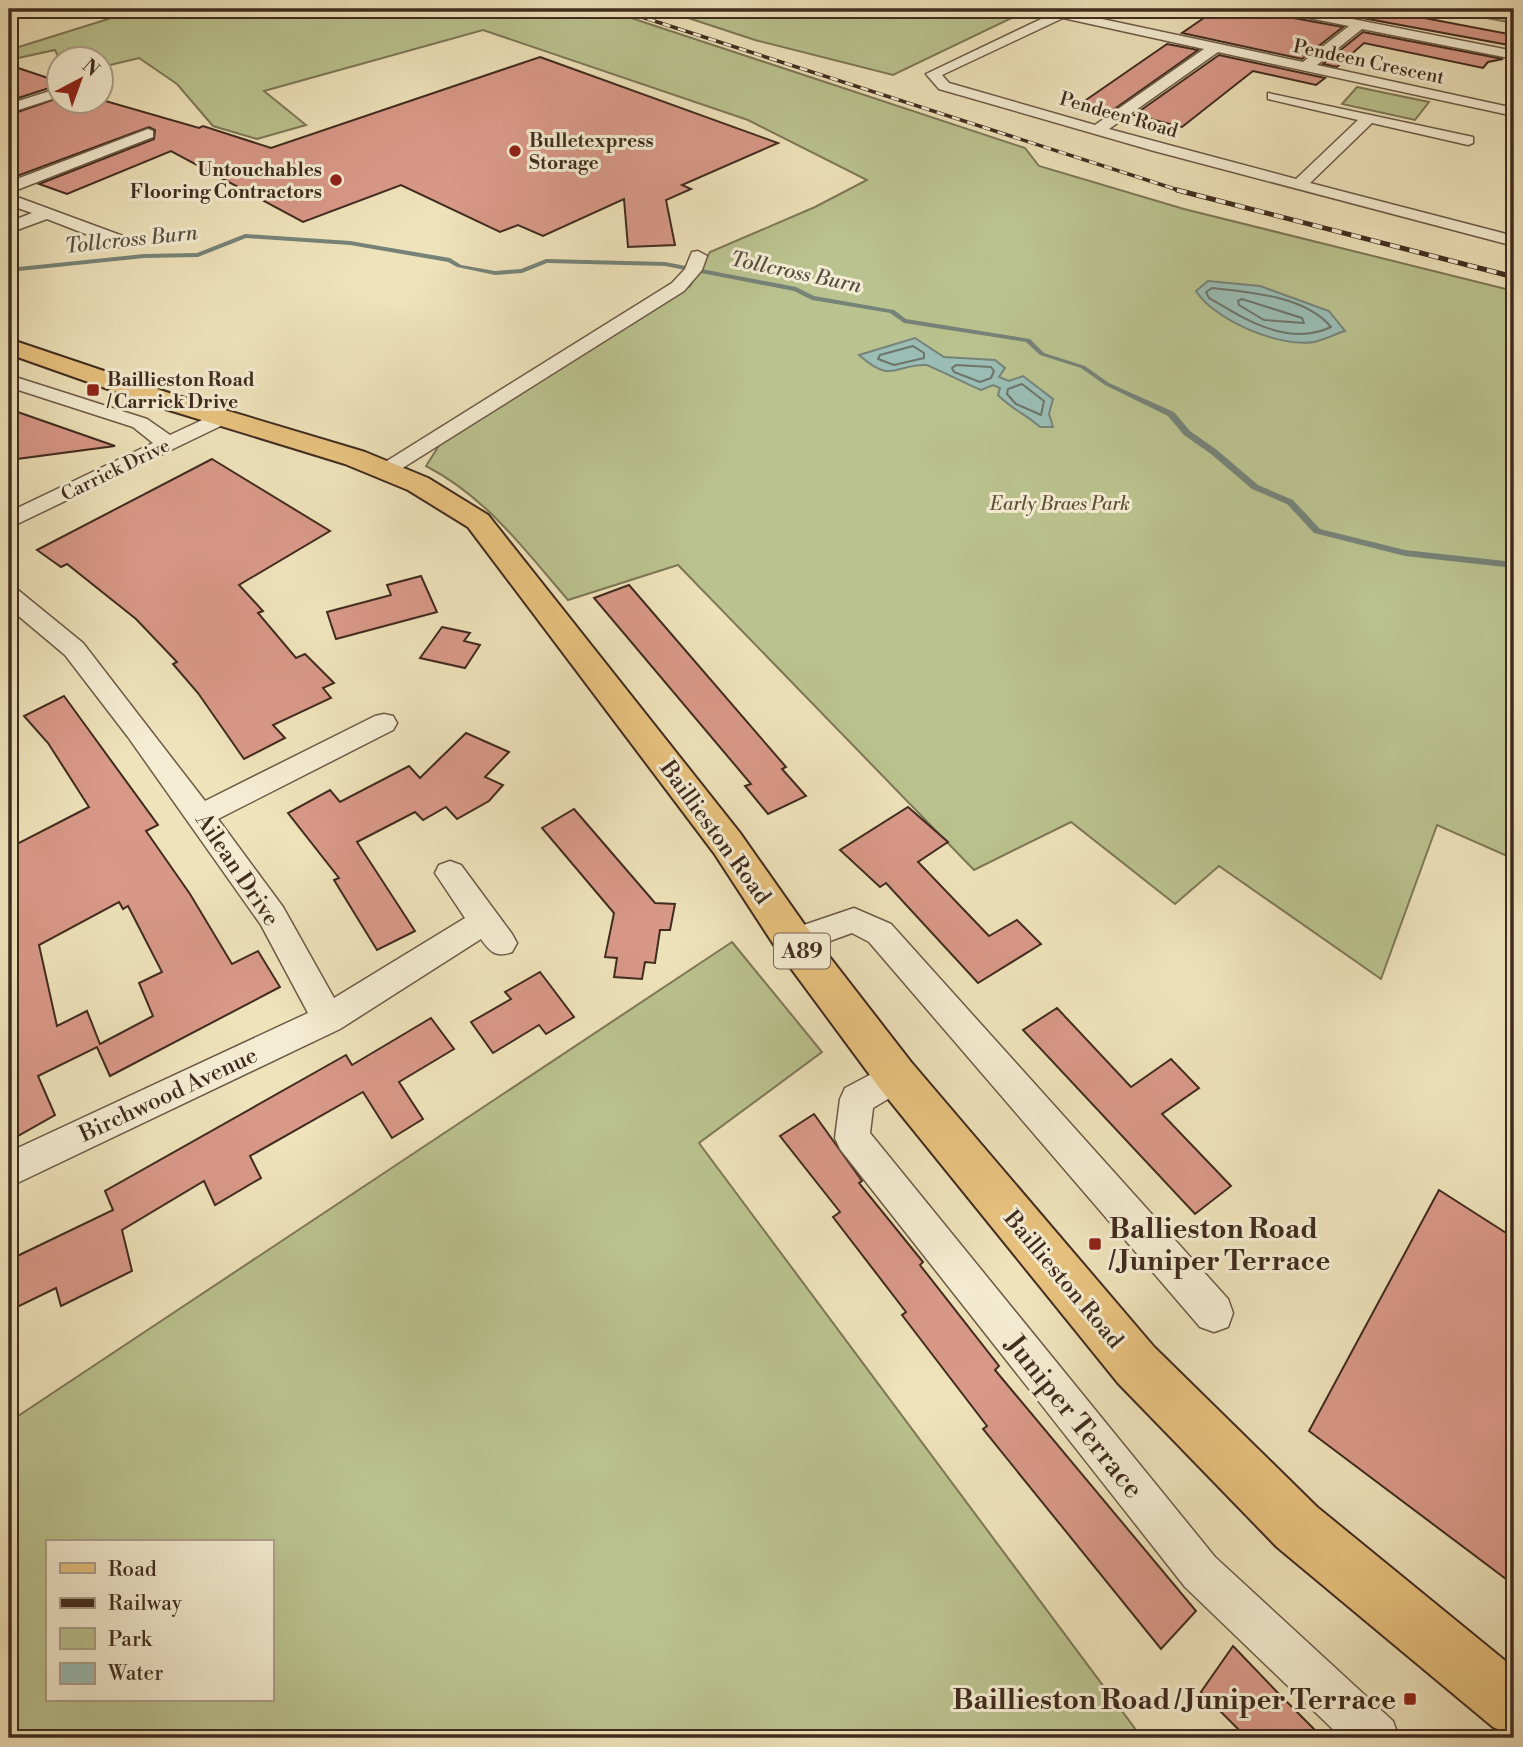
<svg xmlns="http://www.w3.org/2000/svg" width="1523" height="1747" font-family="'Libre Bodoni',serif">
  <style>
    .green { fill: #bac38f; stroke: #7d7757; stroke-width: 2; fill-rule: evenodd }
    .water { fill: #9abdb5; stroke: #768379; stroke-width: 2 }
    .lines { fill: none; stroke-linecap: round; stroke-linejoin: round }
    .shore { stroke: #6d746a; stroke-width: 2 }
    .stream { fill: #768379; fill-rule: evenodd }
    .building { fill: #d99989; stroke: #402b1f; stroke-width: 2; fill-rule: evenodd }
    .minor-casing { stroke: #6c5946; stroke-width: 3 }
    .primary-casing { stroke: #402b1f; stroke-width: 4 }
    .minor { fill: #f5edd3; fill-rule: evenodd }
    .primary { fill: #e8c27e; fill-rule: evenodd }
    .rail-far1-casing { stroke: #402b1f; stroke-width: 3.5 }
    .rail-casing { stroke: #402b1f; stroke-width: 5 }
    .rail-far1 { stroke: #f5edd3; stroke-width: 2.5; stroke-dasharray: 8; stroke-linecap: butt }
    .rail { stroke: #f5edd3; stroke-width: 3.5; stroke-dasharray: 10; stroke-linecap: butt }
    .poi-dot { fill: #8f2418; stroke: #f5edd3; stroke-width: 2.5 }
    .labels { text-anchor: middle; stroke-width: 6; stroke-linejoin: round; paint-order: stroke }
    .far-street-label { font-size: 19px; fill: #402b1f; stroke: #f5edd3 }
    .far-poi-label { font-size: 19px; font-weight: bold; fill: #402b1f; stroke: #f5edd3; text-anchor: start }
    .far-park-label { font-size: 19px; font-style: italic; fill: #5e513b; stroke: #f5edd3 }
    .far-water-label { font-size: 21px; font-style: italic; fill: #565044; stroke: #f5edd3 }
    .shield { fill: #f5edd3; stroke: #766555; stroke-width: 2 }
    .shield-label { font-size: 21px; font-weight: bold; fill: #402b1f }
    .street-label { font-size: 23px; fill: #402b1f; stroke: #f5edd3 }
    .near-poi-label { font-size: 28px; font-weight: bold; fill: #402b1f; stroke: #f5edd3; text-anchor: start }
    .near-street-label { font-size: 28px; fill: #402b1f; stroke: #f5edd3 }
  </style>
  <rect width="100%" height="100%" fill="#efe3bb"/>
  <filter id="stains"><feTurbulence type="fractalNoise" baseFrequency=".00286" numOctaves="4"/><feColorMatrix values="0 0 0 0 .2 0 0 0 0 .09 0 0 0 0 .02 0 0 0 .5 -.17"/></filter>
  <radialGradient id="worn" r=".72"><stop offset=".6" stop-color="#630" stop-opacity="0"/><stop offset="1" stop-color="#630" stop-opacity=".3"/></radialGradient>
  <g class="green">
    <path d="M140,9H604L1025,148L1039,166L1184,209L1514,291V859L1437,825L1381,979L1219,866L1175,904L1071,822L974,870L678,565L568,600C524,549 486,497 426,466L440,444L690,286L710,252L815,207L867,180L748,120L483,30L264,91L306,125L257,139L213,126L177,84L139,58L106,66L102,65V60L58,56L55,50L9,60V50Z"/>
    <polygon points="661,9 1030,9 893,75 755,40"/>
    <polygon points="1437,9 1514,9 1514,23"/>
    <polygon points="1357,87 1429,102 1415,120 1342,104"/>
    <path d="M732,942L822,1052L699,1143L1142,1738H9V1422ZM271,1542V1700H47V1542Z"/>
  </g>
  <g class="water">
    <path d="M1208,281L1260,286L1329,311L1345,331C1335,334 1324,340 1314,342C1280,348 1214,320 1196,291Z"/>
    <path d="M915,338L944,357L995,360L1005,368L999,377L1009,381L1023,376L1053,399L1049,414L1053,427H1040C1026,414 1011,409 998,395L1000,388L993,385L981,390C973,387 929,365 926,365C894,364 893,385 859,355Z"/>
  </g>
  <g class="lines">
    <g class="shore">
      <path d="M1212,288C1250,292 1305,296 1331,327C1289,347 1246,320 1209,298L1206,292Z"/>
      <polygon points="1242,299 1302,318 1304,323 1264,320 1239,305 1238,301"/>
      <polygon points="913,346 924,353 924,358 894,365 878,359 880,355"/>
      <polygon points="956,365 991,367 994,371 991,378 980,382 954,372 952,368"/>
      <polygon points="1022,384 1044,401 1041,415 1016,404 1007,394 1008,389"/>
    </g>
    <polygon class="stream" points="245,234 350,241 450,258 461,265 495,271 521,269 546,259 665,262 796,287 814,296 894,310 906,319 1030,339 1044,353 1085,366 1109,383 1174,412 1190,431 1217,450 1258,485 1293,500 1320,529 1405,550 1514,562 1514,568 1405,556 1314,533 1287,504 1252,489 1211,454 1184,435 1168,416 1105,385 1081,368 1040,355 1026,342 904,323 890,313 812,300 794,291 665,266 547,263 522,273 495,275 457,267 448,262 350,245 246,238 198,257 144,258 9,272 9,268 144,254 197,253"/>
  </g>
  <g class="building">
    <polygon points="1217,9 1276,9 1283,16 1343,27 1302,59 1182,33"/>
    <polygon points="1314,9 1377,9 1514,35 1514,46"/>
    <polygon points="1363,32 1503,59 1488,62 1483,68 1364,43 1337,67 1323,64"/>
    <polygon points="1167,44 1198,50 1113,110 1083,102"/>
    <polygon points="1219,55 1325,78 1316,85 1253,71 1182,127 1134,115"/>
    <polygon points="540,57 778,143 682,185 691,189 666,200 675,245 628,247 624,199 543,236 518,225 500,232 401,185 303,222 171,151 67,194 39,184 154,139 155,130 149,127 17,176 9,173 9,115 58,98 57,90 49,88 9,101 9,65 60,82 60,102 102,100 199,128 203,126 271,148"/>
    <polygon points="9,409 115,446 9,460"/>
    <polygon points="212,459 330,531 239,585 263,611 258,613 296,658 305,654 334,683 323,688 331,698 273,725 285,738 244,759 198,693 173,664 177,662 136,619 67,564 61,567 37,550"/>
    <polygon points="421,576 437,612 336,639 327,612 391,595 387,585"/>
    <polygon points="629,585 786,767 782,769 806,796 768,814 745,786 751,784 594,598"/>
    <polygon points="442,627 470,633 464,641 480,645 465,668 420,658"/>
    <path d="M64,696L158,825L146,831L190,894L232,964L258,951L280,987L110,1076L97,1047L38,1076L55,1115L9,1141V848L89,807L48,743L24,716ZM119,902L123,909L128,906L162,972L139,983L153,1016L100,1044L87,1011L57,1026L39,945Z"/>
    <polygon points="466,733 509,752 485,777 503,785 489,801 457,819 446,807 423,820 415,812 357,842 415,931 377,950 334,880 339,878 288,813 330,790 340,802 409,766 420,778"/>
    <polygon points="908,807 948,842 918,862 989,936 1017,920 1041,944 978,983 886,883 880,887 840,850"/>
    <polygon points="574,809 655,903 675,904 670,930 660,930 655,963 645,962 642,979 614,977 617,958 605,957 614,913 542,828"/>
    <polygon points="540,972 574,1017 546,1034 539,1025 493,1053 471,1022 511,999 505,992"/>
    <polygon points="1057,1008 1131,1087 1171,1059 1199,1088 1162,1114 1231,1186 1195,1214 1023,1030"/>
    <polygon points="431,1018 454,1049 399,1082 423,1119 392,1138 363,1092 250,1156 261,1178 215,1205 204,1181 122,1230 132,1271 61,1306 56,1288 9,1311 9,1260 113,1210 105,1191 346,1055 352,1065"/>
    <polygon points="814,1114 862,1181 859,1183 923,1262 920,1265 999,1366 995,1370 1196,1611 1161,1649 983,1429 987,1426 902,1315 906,1312 833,1217 840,1212 780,1136"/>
    <polygon points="1439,1190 1514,1238 1514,1585 1309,1431"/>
    <polygon points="1233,1646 1280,1695 1323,1738 1247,1738 1201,1692"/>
  </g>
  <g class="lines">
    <g class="minor-casing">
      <g id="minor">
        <path d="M1062,9H1078L1074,13L1303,62L1349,26L1284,13L1278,9H1302L1514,51V59L1362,29L1317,65L1514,108V116L1218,52L1109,129L1296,179L1358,120L1268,99V93L1473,137V143L1468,145L1372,123L1310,183L1514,236V246L1154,151L939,89L926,74ZM1063,18L1204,49L1095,125L949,83L942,75Z"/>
        <polygon points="50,91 55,92 55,98 9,113 9,104"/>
        <polygon points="148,129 153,131 153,137 9,193 9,182"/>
        <polygon points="9,194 131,239 134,243 125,248 119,247 47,219 9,233 9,222 32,213 9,205"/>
        <polygon points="698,251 707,256 702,270 684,291 393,474 377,474 374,469 672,283 685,269 692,252"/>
        <polygon points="9,375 147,419 170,435 215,414 222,412 232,418 229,422 9,528 9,512 153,443 133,427 9,387"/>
        <path d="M9,588L18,590L83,643L205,801L375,716L384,714L393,716L397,723L393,730L218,819L283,907L334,998L465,918L435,873L439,865L450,861L461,865L512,934L517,943L512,952C496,958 490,952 481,939L340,1029L9,1187V1152L308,1013L261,925L128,737L65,655L9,608Z"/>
        <polygon points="854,908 891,924 1228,1299 1233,1313 1228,1327 1214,1332 1200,1327 869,942 852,933 794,954 783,950 778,941 783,932"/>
        <polygon points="896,1061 908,1065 913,1076 908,1087 873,1108 870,1133 1215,1557 1393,1721 1399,1738 1342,1738 1185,1587 840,1149 835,1138 840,1099 845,1088"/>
      </g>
    </g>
    <g class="primary-casing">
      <polygon id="primary" points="9,339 178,396 365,452 428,478 488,515 740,833 804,924 911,1062 1154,1347 1317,1507 1514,1668 1514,1736 1493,1727 1277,1547 1118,1383 881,1090 776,948 714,853 468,527 408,490 345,464 159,407 9,354"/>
    </g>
    <use href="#minor" class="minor"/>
    <use href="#primary" class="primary"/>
    <g class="rail-far1-casing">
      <polyline id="rail-far1" points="617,9 1184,192"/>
    </g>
    <g class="rail-casing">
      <polyline id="rail" points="1177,190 1514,277"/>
    </g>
    <use href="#rail-far1" class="rail-far1"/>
    <use href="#rail" class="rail"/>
  </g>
  <g class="poi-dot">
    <circle cx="515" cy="151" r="7"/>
    <circle cx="336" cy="180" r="7"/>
    <rect x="86" y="383" width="14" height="14" rx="3.5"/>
    <rect x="1088" y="1237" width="14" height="14" rx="3.5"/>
    <rect x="1403" y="1692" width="14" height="14" rx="3.5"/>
  </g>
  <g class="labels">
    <g class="far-street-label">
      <text transform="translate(1369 61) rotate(12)" y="7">Pendeen Crescent</text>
      <text transform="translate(1119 114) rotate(16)" y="7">Pendeen Road</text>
      <text transform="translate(115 469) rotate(-26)" y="7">Carrick Drive</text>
    </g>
    <g class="far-poi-label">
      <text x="529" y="147">Bulletexpress<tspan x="529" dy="22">Storage</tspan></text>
      <text x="322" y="176" text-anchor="end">Untouchables<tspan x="322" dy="22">Flooring Contractors</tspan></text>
      <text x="107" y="386">Baillieston Road<tspan x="107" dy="22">/ Carrick Drive</tspan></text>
    </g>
    <g class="far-park-label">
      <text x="1060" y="510">Early Braes Park</text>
    </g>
    <g class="far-water-label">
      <text transform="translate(131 239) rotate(-6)" y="7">Tollcross Burn</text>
      <text transform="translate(796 272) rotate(12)" y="7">Tollcross Burn</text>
    </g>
    <rect class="shield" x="774" y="933.5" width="56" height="35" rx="5"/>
    <g class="shield-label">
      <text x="802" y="958">A89</text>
    </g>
    <g class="street-label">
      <text transform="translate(716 832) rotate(54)" y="8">Baillieston Road</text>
      <text transform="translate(238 869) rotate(56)" y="8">Ailean Drive</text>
      <text transform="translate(168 1094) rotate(-25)" y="8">Birchwood Avenue</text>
      <text transform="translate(1064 1279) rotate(50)" y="8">Baillieston Road</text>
    </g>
    <g class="near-poi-label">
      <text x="1109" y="1238">Ballieston Road<tspan x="1109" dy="32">/ Juniper Terrace</tspan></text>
      <text x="1396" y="1709" text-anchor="end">Baillieston Road / Juniper Terrace</text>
    </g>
    <g class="near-street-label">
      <text transform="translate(1075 1416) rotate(51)" y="10">Juniper Terrace</text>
    </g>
  </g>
  <rect width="1523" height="1747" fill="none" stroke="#efe3bb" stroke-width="35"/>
  <rect x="10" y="10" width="1502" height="1726" fill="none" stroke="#402b1f" stroke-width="3.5"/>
  <rect x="18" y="18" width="1488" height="1712" fill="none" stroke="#402b1f" stroke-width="2"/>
  <rect x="46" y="1540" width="228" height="161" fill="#f5edd3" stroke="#ad9f8b" stroke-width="2"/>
  <rect x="60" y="1563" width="35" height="10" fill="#e8c27e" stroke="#ad9f8b" stroke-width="2"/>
  <text x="108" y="1576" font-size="21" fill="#402b1f">Road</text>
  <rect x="60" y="1598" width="35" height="10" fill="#402b1f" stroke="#ad9f8b" stroke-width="2"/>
  <text x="108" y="1610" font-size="21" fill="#402b1f">Railway</text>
  <rect x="60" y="1628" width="35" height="21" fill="#bac38f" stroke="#ad9f8b" stroke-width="2"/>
  <text x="108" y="1646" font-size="21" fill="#402b1f">Park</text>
  <rect x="60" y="1663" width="35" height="21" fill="#9abdb5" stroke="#ad9f8b" stroke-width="2"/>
  <text x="108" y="1680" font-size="21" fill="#402b1f">Water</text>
  <g transform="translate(80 80) rotate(41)"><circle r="33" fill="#f5edd3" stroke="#ad9f8b" stroke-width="2"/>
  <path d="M0-5L12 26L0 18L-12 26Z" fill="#8f2418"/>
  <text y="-10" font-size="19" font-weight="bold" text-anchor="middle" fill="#402b1f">N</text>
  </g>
  <rect width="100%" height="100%" filter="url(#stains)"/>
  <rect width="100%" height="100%" fill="url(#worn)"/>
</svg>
